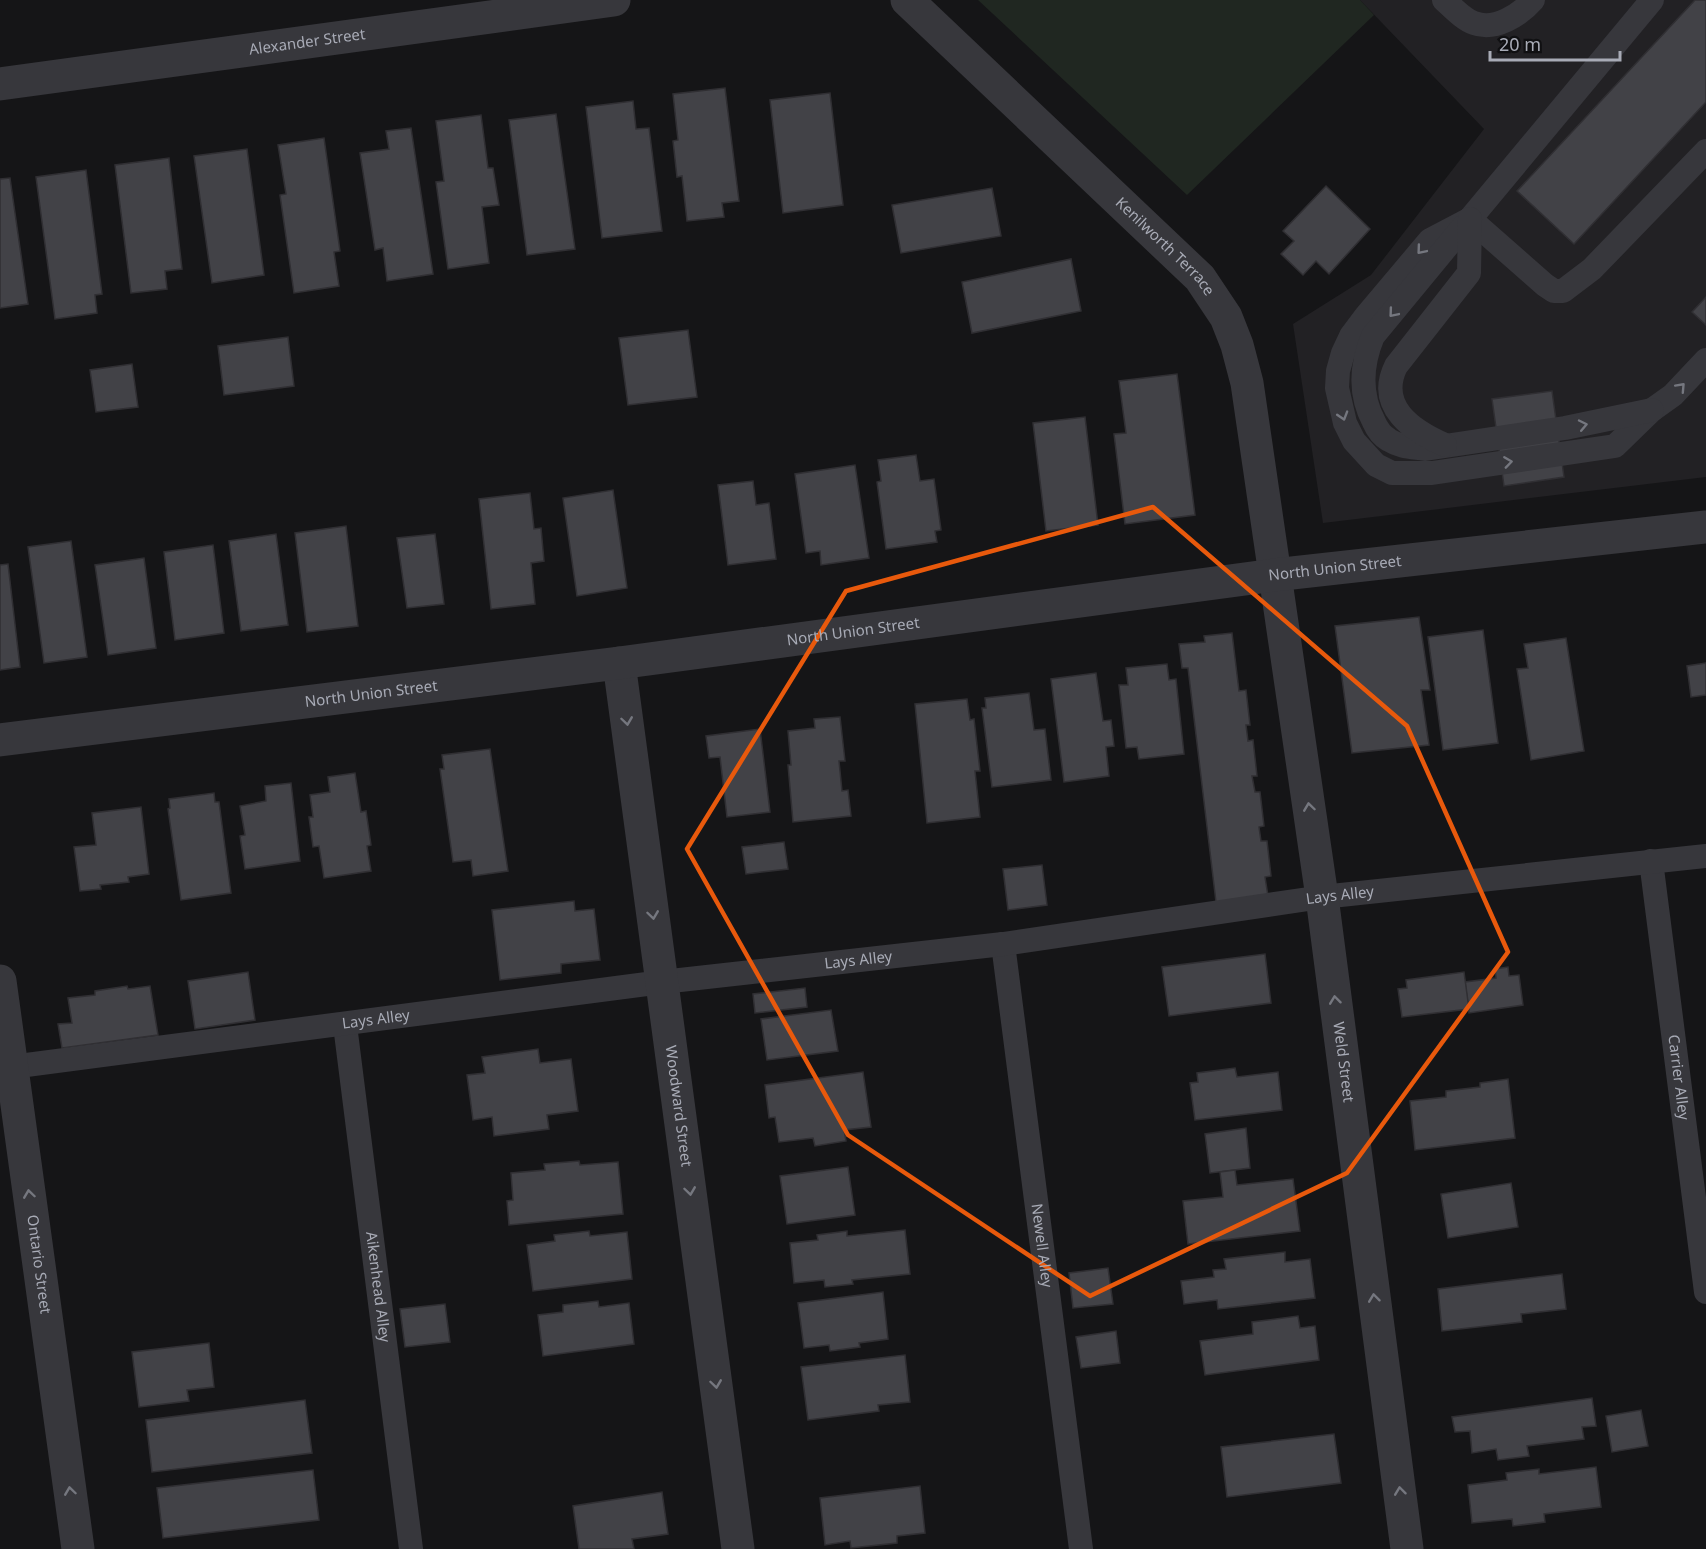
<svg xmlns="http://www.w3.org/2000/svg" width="1706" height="1549" font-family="'Noto Sans',sans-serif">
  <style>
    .built { fill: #222124 }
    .green { fill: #202721 }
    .building { fill: #424247; stroke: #302f33; stroke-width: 1.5 }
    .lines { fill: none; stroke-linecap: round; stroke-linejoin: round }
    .service { stroke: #37373c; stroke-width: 24 }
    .minor { stroke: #37373c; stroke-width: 33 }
    .tertiary { stroke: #37373c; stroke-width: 33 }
    .oneway { stroke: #75777f }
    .marked { fill: none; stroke: #e8590c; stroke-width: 4.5; stroke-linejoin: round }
    .labels { text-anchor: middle; stroke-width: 4.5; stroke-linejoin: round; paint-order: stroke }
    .street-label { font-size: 15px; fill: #a8abb6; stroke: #101012 }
  </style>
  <rect width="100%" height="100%" fill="#151517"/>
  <polygon class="built" points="1360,0 1706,0 1706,477 1323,523 1293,324 1371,275 1484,129"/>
  <polygon class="green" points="978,0 1360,0 1374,15 1187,195"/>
  <g class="building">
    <polygon points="1695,0 1706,0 1706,102 1574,244 1517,191"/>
    <polygon points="725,88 739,201 722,203 724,217 687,221 682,176 677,177 673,141 678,140 673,94"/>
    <polygon points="830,93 843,205 783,213 770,100"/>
    <polygon points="633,101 636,129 649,128 662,231 602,238 586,107"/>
    <polygon points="556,114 575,249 527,255 509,120"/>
    <polygon points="481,115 488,168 493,168 499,205 482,207 489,263 448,269 436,182 444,181 436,121"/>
    <polygon points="411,128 433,274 387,281 383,248 375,250 360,153 389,149 386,131"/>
    <polygon points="324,138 340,251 334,252 339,286 294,293 280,195 286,194 278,145"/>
    <polygon points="247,149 264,275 212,283 194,156"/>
    <polygon points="169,158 182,269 165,271 167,289 131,293 115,165"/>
    <polygon points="86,170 102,294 95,295 97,313 55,319 36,177"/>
    <polygon points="10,178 28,304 0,308 0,179"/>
    <polygon points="1326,186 1370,229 1329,274 1316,261 1303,275 1281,254 1294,241 1283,231"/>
    <polygon points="992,188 1001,236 901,253 892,205"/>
    <polygon points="1071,259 1081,311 972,333 962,282"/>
    <polygon points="1706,297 1706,325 1692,312"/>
    <polygon points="688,330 697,397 628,405 619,338"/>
    <polygon points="288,337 294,386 224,395 218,346"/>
    <polygon points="132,364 138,407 96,412 90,370"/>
    <polygon points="1177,374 1195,515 1125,524 1114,434 1126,433 1119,381"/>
    <polygon points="1552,391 1564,477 1504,486 1492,399"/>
    <polygon points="1085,417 1098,525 1046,531 1033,423"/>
    <polygon points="916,455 920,481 934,479 941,530 935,531 937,542 886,549 877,482 881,481 878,460"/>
    <polygon points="855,465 869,558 821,565 820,551 806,553 795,474"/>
    <polygon points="753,481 756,505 769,503 776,559 728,565 718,485"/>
    <polygon points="613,490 627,588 577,596 563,498"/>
    <polygon points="530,493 534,529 541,528 544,561 531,563 535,604 491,609 479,499"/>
    <polygon points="346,526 358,626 307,632 295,533"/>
    <polygon points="276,534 288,625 241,631 229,541"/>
    <polygon points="435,534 444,604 407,608 397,538"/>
    <polygon points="71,541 87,657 44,663 28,547"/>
    <polygon points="213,545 224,633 175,640 164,552"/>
    <polygon points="144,558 156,648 108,655 95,565"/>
    <polygon points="8,564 20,667 0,670 0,565"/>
    <polygon points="1419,617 1430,690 1421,690 1429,745 1352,753 1335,626"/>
    <polygon points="1483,630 1498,743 1443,750 1428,637"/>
    <polygon points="1232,633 1239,691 1246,690 1250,725 1246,725 1248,741 1253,740 1257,776 1252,776 1255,792 1260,792 1264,826 1259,827 1261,841 1267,841 1271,876 1265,877 1268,896 1216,902 1188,668 1182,668 1179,644 1205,642 1204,636"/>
    <polygon points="1566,638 1584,751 1531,760 1517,669 1528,668 1524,644"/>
    <polygon points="1706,663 1706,695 1691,697 1687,666"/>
    <polygon points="1167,664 1169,680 1176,679 1184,754 1139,759 1137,747 1126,748 1119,685 1128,685 1126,668"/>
    <polygon points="1096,673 1103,721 1111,720 1114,746 1106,747 1109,776 1064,782 1051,679"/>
    <polygon points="1029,693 1034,730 1045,729 1051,780 992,787 982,708 986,708 985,698"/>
    <polygon points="967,699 970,720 974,719 980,771 975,771 980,817 927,823 915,704"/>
    <polygon points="840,717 845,761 839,761 842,791 848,790 851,816 793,822 788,765 791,765 788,731 815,728 814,719"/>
    <polygon points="760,729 770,812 727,817 720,757 709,758 706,736"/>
    <polygon points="490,749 508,871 473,876 471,860 453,862 440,769 444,769 442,755"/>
    <polygon points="355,773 361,812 366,811 371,845 367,846 371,871 324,878 319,846 313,847 309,817 313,817 310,795 330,792 328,777"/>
    <polygon points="291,783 300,861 245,869 240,836 245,835 240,806 266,801 265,786"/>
    <polygon points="214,793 215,802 219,802 231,893 181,900 168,809 170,808 169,799"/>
    <polygon points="141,807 149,874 128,877 129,882 100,885 101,889 80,891 74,847 96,845 92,813"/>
    <polygon points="784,842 788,869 746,874 742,847"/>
    <polygon points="1042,865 1047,905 1008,910 1003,869"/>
    <polygon points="574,901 575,911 594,909 600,960 561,964 561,973 500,980 492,910"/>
    <polygon points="1265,954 1271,1003 1169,1016 1162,967"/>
    <polygon points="1508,967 1509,976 1519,975 1523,1005 1469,1013 1465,982 1496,978 1495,969"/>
    <polygon points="248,972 255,1020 195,1029 188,981"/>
    <polygon points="1464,972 1469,1009 1402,1017 1398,989 1407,988 1406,980"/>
    <polygon points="127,986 128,989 150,986 158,1035 62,1048 58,1024 72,1023 68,998 95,995 95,991"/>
    <polygon points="805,988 807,1007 755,1013 753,994"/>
    <polygon points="831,1010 838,1051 767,1060 761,1019"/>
    <polygon points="538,1049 540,1063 571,1059 578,1111 547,1115 549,1129 494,1136 492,1117 473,1120 467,1075 485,1073 482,1057"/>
    <polygon points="1235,1068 1237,1077 1278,1072 1282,1110 1195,1120 1190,1083 1198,1082 1197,1073"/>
    <polygon points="863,1072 871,1127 844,1130 846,1141 815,1146 813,1138 779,1142 775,1117 769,1118 765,1085"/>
    <polygon points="1508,1079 1515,1138 1415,1150 1410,1101 1446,1097 1446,1091 1480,1087 1480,1083"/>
    <polygon points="1246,1128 1250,1168 1210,1173 1205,1134"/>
    <polygon points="579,1161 580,1165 618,1162 623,1214 509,1225 507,1201 513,1200 511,1173 545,1170 544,1164"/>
    <polygon points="848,1167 855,1215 787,1224 780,1176"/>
    <polygon points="1235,1170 1237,1185 1293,1179 1300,1231 1188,1244 1183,1201 1223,1197 1220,1172"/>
    <polygon points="1511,1183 1518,1227 1448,1238 1441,1194"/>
    <polygon points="905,1230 910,1274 852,1280 853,1284 825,1287 824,1280 794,1283 790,1243 818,1240 817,1235 847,1231 847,1236"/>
    <polygon points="589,1231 590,1236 627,1232 632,1279 533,1291 527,1245 555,1241 554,1235"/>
    <polygon points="1285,1252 1285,1262 1310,1259 1315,1298 1218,1309 1217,1300 1184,1304 1181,1281 1214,1277 1213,1270 1226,1269 1224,1259"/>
    <polygon points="1108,1268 1113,1304 1073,1308 1069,1273"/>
    <polygon points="1562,1274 1566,1309 1521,1314 1522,1322 1442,1331 1438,1289"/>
    <polygon points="883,1292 888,1339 859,1343 860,1347 830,1351 829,1345 804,1348 798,1303"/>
    <polygon points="598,1301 599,1307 629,1303 634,1344 543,1356 538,1315 563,1312 563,1305"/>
    <polygon points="445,1304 450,1342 405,1347 400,1309"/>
    <polygon points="1298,1316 1300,1328 1315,1326 1319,1360 1205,1375 1200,1341 1253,1334 1252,1322"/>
    <polygon points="1116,1331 1120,1363 1081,1368 1076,1337"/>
    <polygon points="209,1343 214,1387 187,1390 189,1401 139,1407 132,1352"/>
    <polygon points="905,1355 910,1402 878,1405 879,1411 808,1420 801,1367"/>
    <polygon points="1592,1398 1596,1426 1582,1427 1584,1439 1527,1446 1529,1456 1498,1460 1496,1449 1472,1453 1470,1431 1455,1432 1452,1417"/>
    <polygon points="305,1400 312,1453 152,1472 146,1420"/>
    <polygon points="1641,1410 1648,1446 1612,1452 1606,1416"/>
    <polygon points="1334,1434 1341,1483 1227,1497 1221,1447"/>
    <polygon points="1596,1467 1601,1507 1544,1514 1545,1522 1513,1526 1512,1519 1472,1523 1468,1485 1507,1480 1506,1473 1539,1469 1539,1474"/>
    <polygon points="313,1470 319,1520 163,1538 157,1488"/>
    <polygon points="920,1486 925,1533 897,1536 897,1543 851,1548 850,1541 825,1545 820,1498"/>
    <polygon points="662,1492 668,1534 632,1539 634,1549 579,1549 573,1506"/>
  </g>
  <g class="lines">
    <g class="service">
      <path d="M1444,0C1452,7 1464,20 1474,23C1495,31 1520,15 1533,0"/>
      <polyline points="1652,0 1470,219 1545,285 1554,291 1563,291 1592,269 1706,151"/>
      <polyline points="1470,219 1430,240 1366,316 1351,336 1343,353 1338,371 1337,388 1345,423 1354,441 1376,465 1392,473 1432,473 1615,446 1652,410 1673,395 1706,360"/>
      <path d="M1463,227L1373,336C1361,365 1359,394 1374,422C1377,429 1382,436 1389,440C1400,447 1412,447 1425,449L1565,428L1652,410"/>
      <path d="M1445,445C1413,431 1376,407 1396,366L1469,273L1470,219"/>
      <path id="s1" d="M1651,861L1706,1292"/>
      <path id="s2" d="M1003,944L1081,1549"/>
      <path id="s3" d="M345,1025L411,1549"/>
      <path id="s4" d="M11,1067L662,982L1003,944L1322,897L1706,856"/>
    </g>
    <g class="minor">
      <path id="s5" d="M907,0L1200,278L1226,317L1237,345L1247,383L1322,897L1407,1549"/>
      <path id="s6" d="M0,84L614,0"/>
      <path id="s7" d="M619,663L738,1549"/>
      <path id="s8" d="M0,981L78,1549"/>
    </g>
    <path class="tertiary" id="s9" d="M0,740L619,663L1274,575L1706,527"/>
  </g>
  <defs><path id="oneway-chevron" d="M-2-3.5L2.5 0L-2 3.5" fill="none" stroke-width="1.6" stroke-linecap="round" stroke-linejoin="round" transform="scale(1.5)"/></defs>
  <g class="oneway">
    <use href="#oneway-chevron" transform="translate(1421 250) rotate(130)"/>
    <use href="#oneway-chevron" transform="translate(1393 313) rotate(130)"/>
    <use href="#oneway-chevron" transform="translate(1681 387) rotate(-47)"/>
    <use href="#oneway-chevron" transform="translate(1343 416) rotate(73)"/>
    <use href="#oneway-chevron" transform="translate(1583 425) rotate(-12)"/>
    <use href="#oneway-chevron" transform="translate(1508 462) rotate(-8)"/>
    <use href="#oneway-chevron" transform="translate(627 721) rotate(82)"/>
    <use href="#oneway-chevron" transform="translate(1309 807) rotate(-98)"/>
    <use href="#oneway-chevron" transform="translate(653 915) rotate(82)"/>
    <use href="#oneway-chevron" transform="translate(1335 1000) rotate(-97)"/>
    <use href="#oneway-chevron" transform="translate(690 1191) rotate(82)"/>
    <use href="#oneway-chevron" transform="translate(29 1194) rotate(-98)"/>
    <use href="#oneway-chevron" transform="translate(1374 1298) rotate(-97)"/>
    <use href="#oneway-chevron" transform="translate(716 1384) rotate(82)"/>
    <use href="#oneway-chevron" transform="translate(70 1491) rotate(-98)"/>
    <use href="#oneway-chevron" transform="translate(1400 1491) rotate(-97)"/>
  </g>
  <path class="marked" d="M1153,507L1407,726L1508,952L1347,1173L1090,1296L848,1135L687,849L846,591Z"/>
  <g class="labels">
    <g class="street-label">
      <text dy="5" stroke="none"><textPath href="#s6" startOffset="310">Alexander Street</textPath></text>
      <text dy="5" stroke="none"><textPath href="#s5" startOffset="357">Kenilworth Terrace</textPath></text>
      <text dy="5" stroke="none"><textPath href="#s9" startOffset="1346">North Union Street</textPath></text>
      <text dy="5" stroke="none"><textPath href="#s9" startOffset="860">North Union Street</textPath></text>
      <text dy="5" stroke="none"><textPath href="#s9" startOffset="374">North Union Street</textPath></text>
      <text dy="5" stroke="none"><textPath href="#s4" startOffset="1340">Lays Alley</textPath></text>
      <text dy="5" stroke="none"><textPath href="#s4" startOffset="854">Lays Alley</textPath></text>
      <text dy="5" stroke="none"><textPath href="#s4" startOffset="368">Lays Alley</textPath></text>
      <text dy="5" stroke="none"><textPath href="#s5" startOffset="1206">Weld Street</textPath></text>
      <text dy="5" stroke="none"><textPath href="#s1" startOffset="218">Carrier Alley</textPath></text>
      <text dy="5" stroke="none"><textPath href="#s7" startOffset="447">Woodward Street</textPath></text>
      <text dy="5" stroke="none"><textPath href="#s2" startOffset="304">Newell Alley</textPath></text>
      <text dy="5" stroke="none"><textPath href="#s8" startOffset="286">Ontario Street</textPath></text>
      <text dy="5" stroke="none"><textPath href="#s3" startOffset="264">Aikenhead Alley</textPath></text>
    </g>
  </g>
  <path d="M1490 51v9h130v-9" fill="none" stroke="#a8abb6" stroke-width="3"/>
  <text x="1499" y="51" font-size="18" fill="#a8abb6" stroke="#101012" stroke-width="4.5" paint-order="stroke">20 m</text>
</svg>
